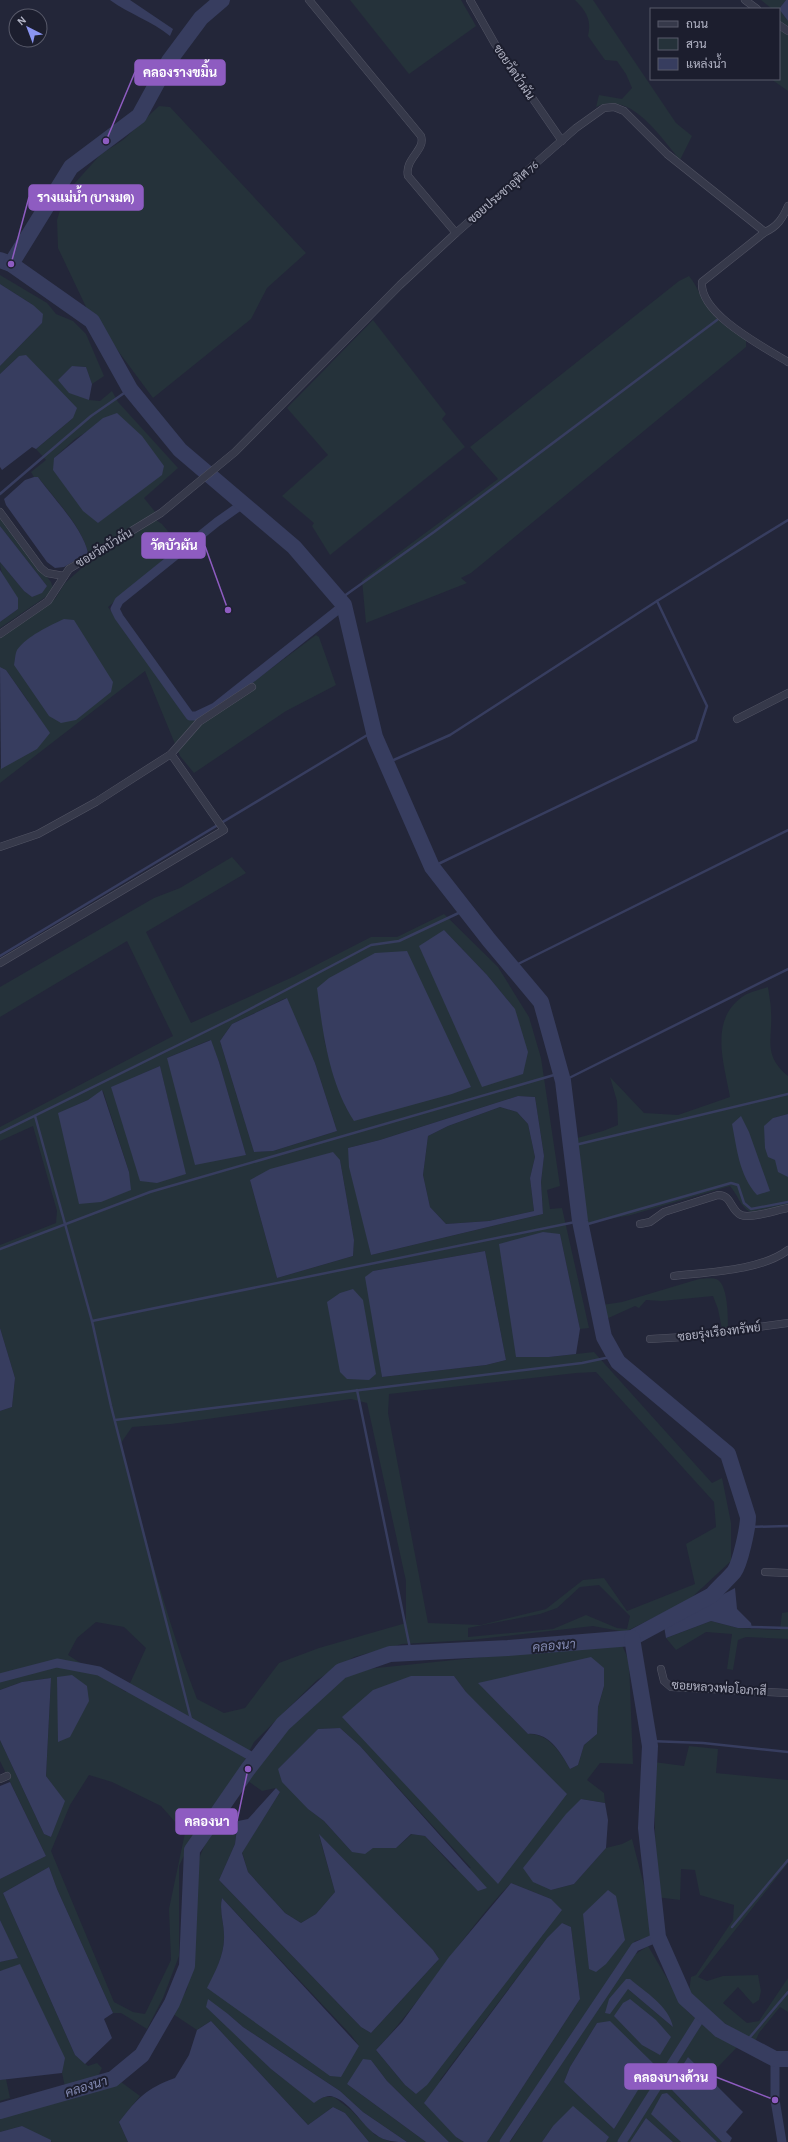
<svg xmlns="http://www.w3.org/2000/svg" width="788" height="2142" font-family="'Alegreya Sans',Sarabun,sans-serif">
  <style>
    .green { fill: #25323a; fill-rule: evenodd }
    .water { fill: #373d5f; fill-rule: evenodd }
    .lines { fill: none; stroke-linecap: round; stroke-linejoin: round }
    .stream { stroke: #373d5f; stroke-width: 2.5 }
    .canal { stroke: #373d5f; stroke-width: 9 }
    .river { stroke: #373d5f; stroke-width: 16 }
    .street-casing { stroke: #525464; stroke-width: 8 }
    .street { stroke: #36394a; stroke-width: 7 }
    .labels { text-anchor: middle; stroke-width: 4; stroke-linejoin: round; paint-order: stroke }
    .street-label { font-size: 12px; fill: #b2b4c5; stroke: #1c1e2e }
    .water-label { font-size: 13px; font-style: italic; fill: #8289b1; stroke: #1c1e2e }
    .leader { fill: none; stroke: #8e5cc1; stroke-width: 1.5 }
    .callout-dot { fill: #8e5cc1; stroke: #1c1e2e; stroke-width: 1.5 }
    .callout { fill: #8e5cc1; stroke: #8e5cc1; stroke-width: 1.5 }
    .callout-label { font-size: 13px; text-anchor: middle; font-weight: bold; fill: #fff }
  </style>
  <rect width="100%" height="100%" fill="#232639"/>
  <g class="green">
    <polygon points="350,0 461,0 476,26 409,74"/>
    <path d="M575,0H593L676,123L692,136L680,160C660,137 631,90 596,107L599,95L622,99L632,88L626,74L617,61L605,60L588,36C592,20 586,11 575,0Z"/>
    <polygon points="761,0 786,0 779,9 788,21 788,91 771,79 779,79 779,9 772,9"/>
    <polygon points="159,106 170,107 306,253 267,288 251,319 153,398 87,309 58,248 57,220 65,194 101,154 123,140"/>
    <path d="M0,275L47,303L56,314L73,321L86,334L104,376L92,384L86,367L72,366L58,380L89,400L100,401L112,391L118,402L178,468L144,498L156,513L88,553C83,528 54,498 38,477H34L31,472L46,460L36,449L73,418L19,356L0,374V366L42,323L33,305L0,284ZM88,431L110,512L98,523L54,458L75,439Z"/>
    <path d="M689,276C698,287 700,297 708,308C717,322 733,331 746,340V347L471,573L461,578L467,583L366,623L362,580L498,479L470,447L679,281Z"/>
    <polygon points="373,320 446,414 442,419 465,447 330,555 312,526 314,523 282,496 328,455 287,408"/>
    <path d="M0,518L51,582L53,588L47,596L0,628V622L18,609C17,590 0,580 0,562L24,591L32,597L47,586L0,526Z"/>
    <polygon points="156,520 162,524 180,546 108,607 188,720 193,713 202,715 241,691 316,635 319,637 336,685 286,711 194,773 180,756 145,671 0,783 0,769 28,701 6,670 0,667 0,637 55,599 65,583 83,567"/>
    <path d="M232,857L246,873L146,932L191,1023L295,976L371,937H397L444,914L498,967L529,1017L541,1058L560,1186L547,1190L550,1209L562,1208L589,1328L580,1329L560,1234L549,1357L594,1352L712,1483L722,1478L731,1523V1561L689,1600L625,1632L593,1626L470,1640L402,1644L354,1657L317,1680L254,1742L239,1771L200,1823L179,1866V1956L163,1998L147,2029L121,2013H113L57,1889L49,1867L3,1893L75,2055L88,2066L97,2063L102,2068L98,2076L65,2087L62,2073L64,2058L3,1970L0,1971V1962L17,1958L0,1920V1879L46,1856L0,1761V1740L44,1834L51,1837L64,1801L46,1776L51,1678L22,1682L0,1690V1411L12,1407L15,1378L0,1328V1245L56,1223L57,1211L33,1126L0,1141V1127L173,1036L127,941L0,1017V987L154,898L180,888ZM444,930L487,975L515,1009ZM286,998L315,1063L337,1131L273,1151L254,1152L220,1041L232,1024ZM323,1036L347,1110L335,1079ZM210,1040L219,1062L246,1155L167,1058ZM160,1066L172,1117L112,1087ZM103,1091L129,1172L59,1113L88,1100ZM518,1096L535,1097L544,1156L541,1182L543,1214L371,1255L348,1148L380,1140ZM340,1160L354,1240L353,1256L277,1278L250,1180ZM485,1251L506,1360L486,1365L382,1377L377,1343L373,1271ZM596,1372L714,1502L716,1527L686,1544L695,1584L627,1611L604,1578L583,1580L546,1609L481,1625L428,1623L388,1413L389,1394L576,1373ZM351,1399L367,1403L406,1581V1623L319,1648L279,1663L245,1708L224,1713L197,1699C165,1616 143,1529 121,1443L132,1427L171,1424ZM599,1585L630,1616L627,1629L617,1628L586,1615L553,1629L468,1637V1628L540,1614L557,1608L580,1587ZM96,1622L124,1627L146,1648L126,1692L68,1655L77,1638ZM89,1775L112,1782L161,1806L185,1833L169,1909L171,1960L145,2014L133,2012L114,2002L51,1851L70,1805Z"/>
    <path d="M768,987C769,995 771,1004 771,1012C773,1039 762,1054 788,1076V1114L773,1118L775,1160L788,1177V1205L750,1212C739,1205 738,1195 730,1186L631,1215L583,1224L577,1138L603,1131L618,1125L617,1101L610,1077L644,1113L678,1115L730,1097C724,1063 709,1021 742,997C749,992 760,990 768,987Z"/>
    <polygon points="500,1107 517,1112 528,1124 535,1157 530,1178 534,1211 489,1221 446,1224 430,1207 423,1175 428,1136 448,1126"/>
    <path d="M699,1279C705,1279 712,1277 718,1280C728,1287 728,1317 728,1328L722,1329L718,1309L713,1296L662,1301L646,1300L639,1308L635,1306L604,1320L602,1305L622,1302Z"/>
    <polygon points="788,1612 788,1639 746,1637 738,1640 733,1670 727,1669 732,1634 706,1632 676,1650 666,1638 711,1621 738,1628 780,1630 782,1613"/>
    <path d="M622,1645L629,1661L633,1764L600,1763L587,1780L604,1793L605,1803L581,1799L551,1890L574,1884L606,1848L622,1844L632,1839L654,1924L651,1937L635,1941L499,2142H487L580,1999L571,1927L562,1923L547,1938L440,2080L456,2137L464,2142H449L387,2081L371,2060L347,2084L426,2142H407L363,2112L340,2091L243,2027L228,2014L246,2044L271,2069L314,2102L324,2097H334L351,2110L375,2135L391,2142H369L345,2113L333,2107L308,2125L211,2021L197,2030L173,2014L187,1989L192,1961L198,1861L208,1837L221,1822L238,1821L235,1844L219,1880L361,2027L371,2033L439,1959L433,1950L319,1835L335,1892L316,1914L301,1923L285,1913L248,1872L242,1852L280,1792L276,1788L262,1791L248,1781L287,1727L326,1691L357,1670L513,1654ZM454,1676L466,1692L349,1721L343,1717ZM479,1683L604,1686L598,1707L597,1734L584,1745L578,1765L570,1769C561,1753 549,1733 528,1734ZM340,1728L360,1746L471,1868L455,1869L425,1836L412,1834L396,1848H373L352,1852L324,1821L308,1809L278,1769L318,1729ZM511,1883L551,1899L416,2094L405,2085L376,2050C425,1998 461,1935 511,1883ZM222,1898L351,2035L359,2046L208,1989C215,1972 225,1954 224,1935C224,1922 219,1911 222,1898Z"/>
    <polygon points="689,1746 718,1749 716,1773 788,1780 788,1863 698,1977 707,1981 723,1976 758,1975 761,1991 759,2000 753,2004 738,1987 723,2003 747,2023 759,2021 788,1978 788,2012 780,2007 759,2033 755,2042 719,2020 689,1992 691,1977 696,1975 733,1920 734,1905 700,1895 695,1870 681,1869 680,1900 656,1897 654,1762 684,1766"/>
    <path d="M648,1946L685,2009L704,2026L738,2046L718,2067L711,2065L705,2074L688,2057L672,2090L722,2142H717L667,2093L652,2114L681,2142H673L646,2118L630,2142H606L609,2137L553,2126L542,2142H510L631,1957ZM628,1989C655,1999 658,2001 673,2027ZM597,2023L632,2098L614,2129L564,2082L570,2067Z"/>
    <polygon points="6,2079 10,2098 0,2101 0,2080"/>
    <polygon points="121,2082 140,2096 119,2122 128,2142 52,2142 22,2126 0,2132 0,2118"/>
  </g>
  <g class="water">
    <path d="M110,0H130L173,29L170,36C152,21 129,14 110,0Z"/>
    <polygon points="786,0 788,0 788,21 779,9"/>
    <polygon points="0,284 33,305 43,314 42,323 0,366"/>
    <polygon points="26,355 77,408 73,418 36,449 32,447 2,470 0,467 0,374 19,356"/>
    <polygon points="72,366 86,367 92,384 89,400 69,393 58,380"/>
    <polygon points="117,413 142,436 164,466 162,475 98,523 83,511 53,470 54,458 103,418"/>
    <path d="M34,477H38C53,498 83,528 88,553L64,567L55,568L47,562L6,505L4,499L25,480Z"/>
    <polygon points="0,526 47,586 42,593 32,597 24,591 0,562"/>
    <polygon points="0,570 18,598 18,609 0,622"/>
    <path d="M64,619L74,620L113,682L111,692L76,720L61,723L49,716L14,665C15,661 15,654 17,650C27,636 49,626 64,619Z"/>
    <polygon points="0,667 6,670 50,733 37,749 1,769"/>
    <polygon points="444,930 487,975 515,1009 528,1052 523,1074 482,1087 419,946"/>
    <path d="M407,951L471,1087L452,1094L354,1121C329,1082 323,1034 317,988L329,978L375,953Z"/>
    <polygon points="287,998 315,1063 337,1131 273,1151 254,1152 220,1041 232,1024"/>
    <polygon points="211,1040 219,1062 246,1155 195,1165 167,1058"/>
    <polygon points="160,1066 186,1174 157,1183 140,1181 111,1087"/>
    <polygon points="102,1090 129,1172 131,1190 101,1202 79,1204 58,1113 88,1100"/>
    <path d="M518,1096L535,1097L544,1156L541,1182L543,1214L371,1255L349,1167L348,1148L380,1140ZM500,1107L517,1112L528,1124L535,1157L530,1178L534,1211L489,1221L446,1224L430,1207L423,1175L428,1136L448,1126Z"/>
    <polygon points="788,1114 788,1177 778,1172 775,1160 768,1157 765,1148 764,1126 773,1118"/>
    <path d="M741,1116L749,1132L770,1191L757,1195C739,1175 737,1149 732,1124Z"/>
    <polygon points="333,1152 340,1160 354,1240 353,1256 277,1278 250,1180 270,1169"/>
    <polygon points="543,1232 560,1234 580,1329 576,1354 549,1357 516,1357 499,1244"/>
    <polygon points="485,1251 506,1360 486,1365 382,1377 365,1277 373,1271"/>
    <polygon points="353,1289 363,1300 376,1374 369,1380 347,1379 340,1372 327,1302 340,1293"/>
    <polygon points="0,1328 15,1378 12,1407 0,1411"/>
    <polygon points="735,1588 737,1609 751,1623 752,1628 738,1628 711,1621 666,1638 664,1626"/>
    <path d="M591,1657L604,1668V1686L598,1707L597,1734L584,1745L578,1765L570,1769C561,1753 549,1732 528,1734L478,1683Z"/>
    <polygon points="72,1675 87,1686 89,1701 70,1737 58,1742 57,1677"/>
    <polygon points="411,1676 454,1676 466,1692 567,1794 498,1884 342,1717 373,1690"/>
    <polygon points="51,1678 46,1776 65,1801 51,1837 44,1834 0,1740 0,1690 22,1682"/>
    <polygon points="340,1728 360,1746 487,1888 478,1891 425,1836 411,1834 396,1848 373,1848 365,1854 352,1852 324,1821 308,1809 282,1782 278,1769 318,1729"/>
    <polygon points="10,1782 46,1856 0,1879 0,1786"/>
    <polygon points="276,1788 280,1792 242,1853 248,1872 285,1913 301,1923 316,1914 335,1892 319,1834 433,1950 439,1959 371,2033 361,2027 219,1880 235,1844 238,1821 248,1819"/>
    <polygon points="581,1799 605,1803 608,1820 606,1848 574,1884 551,1890 533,1882 523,1868 566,1814"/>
    <polygon points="49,1867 57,1889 113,2013 104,2019 112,2038 85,2064 75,2055 3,1893"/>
    <polygon points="511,1883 551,1899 562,1910 427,2085 416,2094 405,2085 376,2050 402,2022 449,1957"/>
    <polygon points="608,1890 616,1896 625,1940 606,1964 596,1972 589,1969 583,1914"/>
    <path d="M222,1898L359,2046L341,2077L330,2076L207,1988C215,1972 225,1954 224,1935C224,1922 219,1911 222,1898Z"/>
    <polygon points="0,1920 18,1958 0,1962"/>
    <polygon points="562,1923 571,1927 580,1999 487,2142 464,2142 456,2137 424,2103 547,1938"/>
    <polygon points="20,1964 65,2058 62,2073 0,2080 0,1971"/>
    <path d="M626,1979H630C645,1992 669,2006 673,2027L628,1989L610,2014L605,2013L609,1999Z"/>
    <path d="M208,1999L228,2014L243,2027L340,2091L363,2112L407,2142C396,2142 385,2142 375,2134C362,2125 350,2102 334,2097C327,2094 320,2099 314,2103L271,2069L206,2007Z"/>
    <polygon points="630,1999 656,2020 671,2037 660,2055 642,2045 614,2016 623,2003"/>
    <path d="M211,2021L308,2125L333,2107L345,2113L369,2142H128L119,2122C138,2098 145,2089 175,2078L189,2055L197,2030Z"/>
    <polygon points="610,2021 654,2064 614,2129 564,2082 570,2067 597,2023"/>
    <polygon points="688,2057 743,2112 726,2132 732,2138 730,2142 722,2142 672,2090 676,2076"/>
    <polygon points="363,2059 371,2060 387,2081 449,2142 426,2142 347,2084"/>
    <polygon points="667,2093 717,2142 681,2142 651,2114 662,2094"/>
    <polygon points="573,2106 609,2137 606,2142 542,2142 553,2126"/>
    <polygon points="646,2118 673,2142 630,2142"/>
    <polygon points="22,2126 51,2140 51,2142 0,2142 0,2132"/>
  </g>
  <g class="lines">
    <g class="stream">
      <polyline points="0,494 91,416 130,389"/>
      <polyline points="340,599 434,532 717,320"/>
      <polyline points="387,763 450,735 657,601 788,520"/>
      <polyline points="432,867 696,740 707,706 657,601"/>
      <polyline points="0,956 374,731"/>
      <polyline points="512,967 788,830"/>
      <polyline points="563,1081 788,969"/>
      <polyline points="35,1116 92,1321 111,1406 192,1723"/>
      <polyline points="0,1133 233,1018 371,945 399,941 465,910"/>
      <polyline points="571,1146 788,1094"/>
      <polyline points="581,1226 731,1183 738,1185 744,1203 751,1209 788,1202"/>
      <polyline points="0,1249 150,1192 561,1073"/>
      <polyline points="92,1321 580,1221"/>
      <polyline points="357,1390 411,1653"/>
      <polyline points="115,1420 582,1363 615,1356"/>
      <polyline points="748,1527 788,1526"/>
      <polyline points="712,1595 716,1600"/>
      <polyline points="751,1627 788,1628"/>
      <polyline points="649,1741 703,1743 788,1752"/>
      <polyline points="732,1927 788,1860"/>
      <polyline points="745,2043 788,1992"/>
    </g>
    <g class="canal">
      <polyline points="244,503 217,522 119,601 115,609 119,617 190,716 196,716 215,707 344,605"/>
      <polyline points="0,1678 57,1663 99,1671 256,1759"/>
      <polyline points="775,2059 775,2100 782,2142"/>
      <polyline points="504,2142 635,1947 658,1937"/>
      <polyline points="622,2142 703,2014"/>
    </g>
    <g class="river">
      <path d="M0,260L11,264L92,321L130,389L180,450L294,547L344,605L375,737L432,867L489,940L541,1002L563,1081L580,1221L604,1337L618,1362L728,1454L748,1517C748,1528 740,1564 734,1572C727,1580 719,1587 712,1595L632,1638L508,1648L390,1654L341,1671L283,1724L248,1769L192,1850L187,1966L172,2003L142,2055L113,2079L0,2111"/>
      <polyline points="11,264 71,167 139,116 169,61 201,18 222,0"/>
      <polyline points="632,1638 650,1746 646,1828 658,1937 685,1998 720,2030 775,2059 788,2059"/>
    </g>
    <g class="street-casing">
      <g id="street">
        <path d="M309,0L421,136C426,150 404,159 408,176L456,233"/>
        <polyline points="470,0 495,44 562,141"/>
        <polyline points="745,0 757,9"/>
        <polyline points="779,25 788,31"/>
        <path d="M765,232L702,282C699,314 764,347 788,362"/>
        <polyline points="0,512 41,568 47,573 64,576"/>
        <path d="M0,634L48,601L69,569L161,513L235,452L400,285L456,233L576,128L604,108L614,107L624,111L667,154L765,232C777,227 783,218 788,206"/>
        <polyline points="737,719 788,693"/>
        <polyline points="0,847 38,834 96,802 171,754 199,722 252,687"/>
        <polyline points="0,963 224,830 171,754"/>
        <path d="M640,1224L650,1222L664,1212L718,1195C732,1195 730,1210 741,1215C751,1219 777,1210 788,1208"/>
        <path d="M674,1276C708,1272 760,1271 788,1250"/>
        <polyline points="650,1339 684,1337 788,1323"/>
        <polyline points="765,1572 788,1573"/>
        <polyline points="661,1669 664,1681 671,1687 788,1693"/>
        <polyline points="0,1779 7,1776"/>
      </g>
    </g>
    <use href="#street" class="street"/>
  </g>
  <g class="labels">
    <g class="street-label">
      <text transform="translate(514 72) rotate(56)" y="4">ซอยวัดบัวผัน</text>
      <text transform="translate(503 192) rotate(-41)" y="4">ซอยประชาอุทิศ 76</text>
      <text transform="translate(104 548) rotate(-31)" y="4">ซอยวัดบัวผัน</text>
      <text transform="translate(719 1332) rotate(-7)" y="4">ซอยรุ่งเรืองทรัพย์</text>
      <text transform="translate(719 1688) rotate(4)" y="4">ซอยหลวงพ่อโอภาสี</text>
    </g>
    <g class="water-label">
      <text transform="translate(554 1645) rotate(-5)" y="5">คลองนา</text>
      <text transform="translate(86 2086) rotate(-17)" y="5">คลองนา</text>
    </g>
  </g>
  <path class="leader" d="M106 141L135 72M11 264L29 197M228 610L205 546M248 1769L237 1821M775 2100L716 2077"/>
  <g class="callout-dot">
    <circle cx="106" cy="141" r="4"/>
    <circle cx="11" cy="264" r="4"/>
    <circle cx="228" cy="610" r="4"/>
    <circle cx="248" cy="1769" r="4"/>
    <circle cx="775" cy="2100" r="4"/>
  </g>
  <g class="callout">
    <rect x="135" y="60" width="90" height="25" rx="4"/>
    <rect x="29" y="185" width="114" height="25" rx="4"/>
    <rect x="142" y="533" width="63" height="25" rx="4"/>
    <rect x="176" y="1809" width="61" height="25" rx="4"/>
    <rect x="625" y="2064" width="91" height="25" rx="4"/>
  </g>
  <g class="callout-label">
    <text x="180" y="77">คลองรางขมิ้น</text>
    <text x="86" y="202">รางแม่น้ำ (บางมด)</text>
    <text x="174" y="550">วัดบัวผัน</text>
    <text x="207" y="1826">คลองนา</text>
    <text x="671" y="2082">คลองบางด้วน</text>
  </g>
  <rect x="650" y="8" width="130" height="72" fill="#1c1e2e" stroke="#585a6a"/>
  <rect x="658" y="21" width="20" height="6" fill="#36394a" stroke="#585a6a"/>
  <text x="686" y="28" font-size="12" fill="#b2b4c5">ถนน</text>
  <rect x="658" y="38" width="20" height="12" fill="#25323a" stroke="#585a6a"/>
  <text x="686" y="48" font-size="12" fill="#b2b4c5">สวน</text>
  <rect x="658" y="58" width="20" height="12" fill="#373d5f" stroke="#585a6a"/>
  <text x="686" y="68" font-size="12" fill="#b2b4c5">แหล่งน้ำ</text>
  <g transform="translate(28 28) rotate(318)"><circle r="19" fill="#1c1e2e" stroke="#585a6a"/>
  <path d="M0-3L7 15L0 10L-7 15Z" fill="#8a95f2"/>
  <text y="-6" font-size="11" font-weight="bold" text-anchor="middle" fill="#b2b4c5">N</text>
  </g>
</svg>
